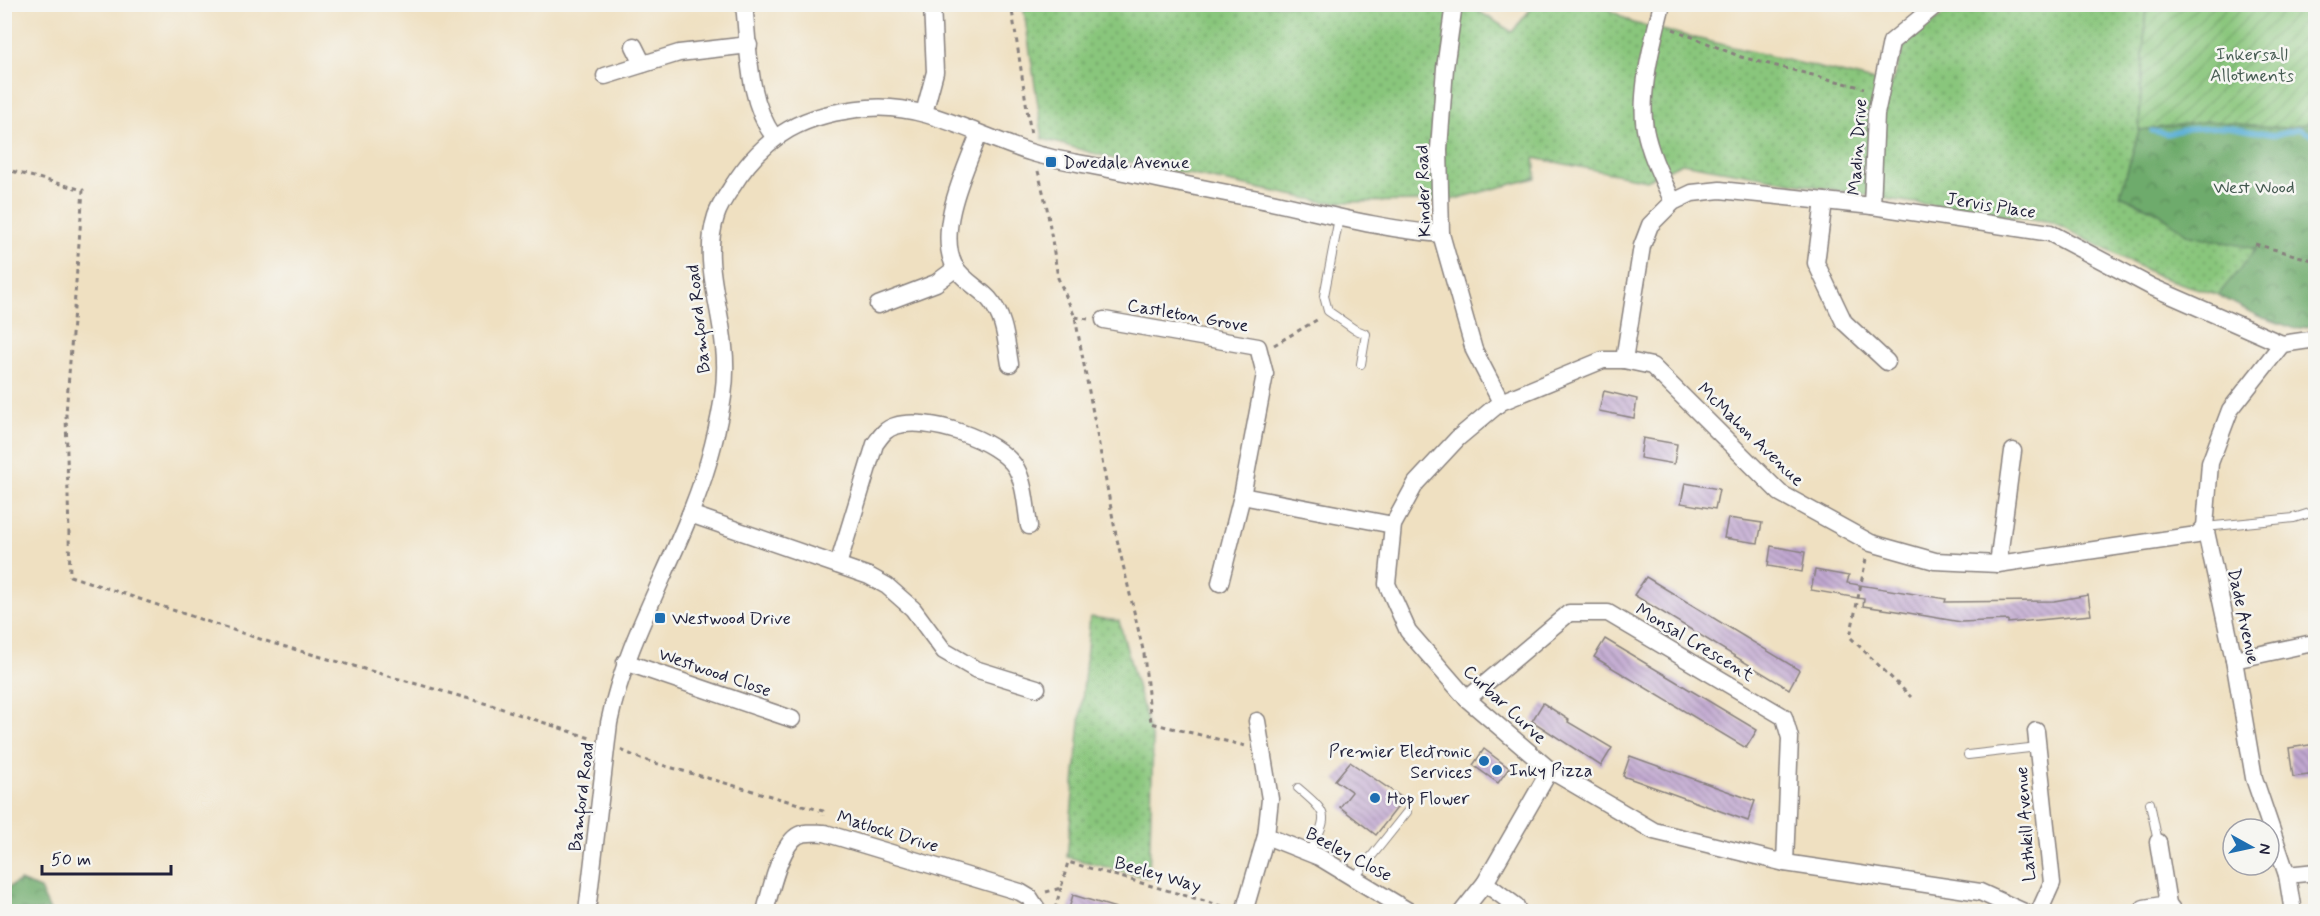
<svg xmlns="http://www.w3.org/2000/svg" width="2320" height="916" font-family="Mynerve,sans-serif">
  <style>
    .forest { fill: url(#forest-crowns); stroke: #486654; stroke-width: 1.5 }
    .park { fill: url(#park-dots); stroke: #56745c; stroke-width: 1.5 }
    .garden { fill: url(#garden-furrows); stroke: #56745c; stroke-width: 1.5 }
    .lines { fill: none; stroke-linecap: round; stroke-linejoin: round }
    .stream { stroke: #5aafd6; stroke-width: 5 }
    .building { fill: url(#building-back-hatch) }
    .service-casing { stroke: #88817e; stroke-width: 10 }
    .minor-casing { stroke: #88817e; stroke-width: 19 }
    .path { stroke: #88817e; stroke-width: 3; stroke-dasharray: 4.5 4.5; stroke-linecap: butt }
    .service { stroke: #fff; stroke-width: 8 }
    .minor { stroke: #fff; stroke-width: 16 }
    .poi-dot { fill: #1f6fb2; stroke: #f6f6f2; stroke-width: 2 }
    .labels { text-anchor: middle; stroke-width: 5; stroke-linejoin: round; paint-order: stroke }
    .park-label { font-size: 18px; fill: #465b52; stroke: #f6f6f2 }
    .street-label { font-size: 18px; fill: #22223b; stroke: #f6f6f2 }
    .poi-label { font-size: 18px; fill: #22223b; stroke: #f6f6f2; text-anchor: start }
  </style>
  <defs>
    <pattern id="forest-crowns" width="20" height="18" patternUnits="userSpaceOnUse" patternTransform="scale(1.5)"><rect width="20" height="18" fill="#6eab6c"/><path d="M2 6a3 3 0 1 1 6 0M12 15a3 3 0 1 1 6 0" fill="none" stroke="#5a8b5a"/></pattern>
    <pattern id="park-dots" width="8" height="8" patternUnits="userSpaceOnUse" patternTransform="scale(1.5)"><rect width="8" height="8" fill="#89c67c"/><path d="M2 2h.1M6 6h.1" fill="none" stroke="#70a067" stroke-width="1.8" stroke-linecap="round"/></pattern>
    <pattern id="garden-furrows" width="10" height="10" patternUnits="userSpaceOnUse" patternTransform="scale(1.5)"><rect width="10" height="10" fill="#89c67c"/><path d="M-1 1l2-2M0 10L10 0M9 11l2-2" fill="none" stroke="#70a067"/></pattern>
    <pattern id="building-back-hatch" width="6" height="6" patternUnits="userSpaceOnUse" patternTransform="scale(1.5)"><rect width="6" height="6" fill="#c1a8d0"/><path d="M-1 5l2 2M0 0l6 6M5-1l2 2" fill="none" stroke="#9c88aa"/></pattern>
  </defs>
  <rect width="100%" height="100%" fill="#f6f6f2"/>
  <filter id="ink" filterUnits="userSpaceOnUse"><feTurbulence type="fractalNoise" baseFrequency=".0167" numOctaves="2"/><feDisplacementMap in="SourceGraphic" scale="12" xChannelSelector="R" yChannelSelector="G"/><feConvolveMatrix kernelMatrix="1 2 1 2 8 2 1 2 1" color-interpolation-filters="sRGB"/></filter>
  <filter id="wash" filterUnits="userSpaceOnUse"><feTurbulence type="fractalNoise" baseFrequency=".008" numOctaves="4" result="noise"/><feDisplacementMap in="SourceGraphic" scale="24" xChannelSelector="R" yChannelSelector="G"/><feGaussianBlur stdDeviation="1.35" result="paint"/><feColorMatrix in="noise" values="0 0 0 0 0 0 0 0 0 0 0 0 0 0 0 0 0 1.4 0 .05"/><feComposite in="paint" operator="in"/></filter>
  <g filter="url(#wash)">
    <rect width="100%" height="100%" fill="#efe0c1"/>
    <g class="forest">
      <polygon points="2208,121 2286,128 2315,121 2315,325 2296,329 2258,316 2218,295 2255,249 2186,234 2158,212 2120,195 2139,130"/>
      <polygon points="20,881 40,889 50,911 5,911 5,889"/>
    </g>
    <g class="park">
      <polygon points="1023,5 1469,5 1512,32 1534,5 1602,5 1633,23 1891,85 1904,47 1955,5 2146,5 2139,130 2120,195 2158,212 2186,234 2256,249 2218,295 2160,277 2052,222 1887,199 1682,163 1646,180 1534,158 1536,178 1447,201 1325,202 1110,158 1043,139"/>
      <polygon points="1090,617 1119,621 1153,743 1149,878 1067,857"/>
    </g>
    <polygon class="garden" points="2146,5 2315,5 2315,121 2286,128 2208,121 2139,130"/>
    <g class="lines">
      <polyline class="stream" points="2152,131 2167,134 2187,129 2226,127 2275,135 2299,129 2316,137"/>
    </g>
    <g id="blocks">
      <g class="building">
        <polygon points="1604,391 1637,399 1634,418 1599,411"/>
        <polygon points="1643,438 1677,444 1674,464 1640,458"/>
        <polygon points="1685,483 1719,489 1715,509 1681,503"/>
        <polygon points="1728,518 1762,523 1758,543 1724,538"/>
        <polygon points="1771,546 1805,552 1802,572 1768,566"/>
        <polygon points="1815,570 1849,576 1847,583 1946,599 1945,602 2054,601 2088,595 2091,615 2008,623 2008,620 1961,622 1897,611 1863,606 1864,599 1811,590"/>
        <polygon points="1646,577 1799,670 1789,689 1634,595"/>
        <polygon points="1605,639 1757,730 1746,748 1594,657"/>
        <polygon points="1543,703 1569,720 1568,722 1612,748 1601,766 1532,721"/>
        <polygon points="2316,744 2316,774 2293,777 2289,748"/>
        <polygon points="1484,749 1509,768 1498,783 1473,765"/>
        <polygon points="1630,756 1755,801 1748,821 1623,776"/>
        <polygon points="1350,762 1404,799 1376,835 1340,807 1352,792 1335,780"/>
        <polygon points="1073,895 1116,908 1116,912 1068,912"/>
      </g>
    </g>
  </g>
  <g filter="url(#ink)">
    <use href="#blocks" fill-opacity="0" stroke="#88817e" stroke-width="1.5"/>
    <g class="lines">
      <g class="service-casing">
        <g id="service">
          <polyline points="1339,218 1324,296 1328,311 1354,329 1366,334 1361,364"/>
          <polyline points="2205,527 2294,518 2316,511"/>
          <polyline points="1968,755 2038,747"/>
          <path d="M1298,788C1331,816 1328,815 1309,853"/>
          <polyline points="2150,803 2158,842"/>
          <polyline points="1355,877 1407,812"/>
        </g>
      </g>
      <g class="minor-casing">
        <g id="minor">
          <path d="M744,4C749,48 747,100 774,137"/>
          <polyline points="1454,4 1445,68 1439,149 1441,234 1474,350 1501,402"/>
          <path d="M1662,4C1653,40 1639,92 1645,129C1650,155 1662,178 1673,202"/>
          <polyline points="634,46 643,64"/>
          <polyline points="605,76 679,53 749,45"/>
          <polyline points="924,113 935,72 932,4"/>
          <path d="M979,134C966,168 935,231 955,267C963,280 979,288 989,299C1005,317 1006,341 1010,364"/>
          <polyline points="1824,201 1816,263 1844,322 1887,362"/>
          <polyline points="1872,206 1876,114 1891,42 1937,4"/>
          <polyline points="878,305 936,283 956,268"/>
          <polyline points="1104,320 1258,347 1265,374 1242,496 1220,583"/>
          <polyline points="2282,344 2230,410 2210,463 2205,527 2234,660 2254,778 2287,875 2293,912"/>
          <polyline points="2282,344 2316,339"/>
          <polyline points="1624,360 1642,246 1650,225 1673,202 1692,193 1720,190 1872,206 2050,233 2152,287 2282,344"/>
          <polyline points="1242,496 1393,525"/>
          <polyline points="690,514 869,576 887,586 913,609 944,651 975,669 1037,688"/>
          <polyline points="1998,564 2013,451"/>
          <path d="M838,565L875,444C881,436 885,429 895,426C927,416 998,439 1016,468C1025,484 1026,508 1029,526"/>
          <polyline points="2234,660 2308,644 2316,645"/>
          <polyline points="625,662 792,719"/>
          <polyline points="1467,699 1569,613 1608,613 1784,717 1790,738 1785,863"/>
          <polyline points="2036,731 2052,883 2039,912"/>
          <polyline points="1266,836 1319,857 1410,912"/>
          <polyline points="2158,842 2168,904 2174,912"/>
          <polyline points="2287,875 2316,872"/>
          <polyline points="1485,883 1516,906 1518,912"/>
          <polyline points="2144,908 2168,904"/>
          <path d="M587,912L609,723C629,625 689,542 713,445C721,413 728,380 724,347C720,303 702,260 716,216C719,206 726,196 732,187C765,134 805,113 868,108C926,103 979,137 1033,153C1056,160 1080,163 1104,168C1154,178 1203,189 1253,198C1316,211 1377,229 1441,234"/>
          <path d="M765,912C770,892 780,847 797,836C805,831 816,833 825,833L1020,892L1030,898L1039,912"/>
          <polyline points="1244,912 1266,836 1270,799 1257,721"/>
          <polyline points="1462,912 1485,883 1550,770"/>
          <polyline points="2024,912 1980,892 1785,863 1654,831 1550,770 1467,699 1408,631 1387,584 1393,525 1416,483 1458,438 1501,402 1603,360 1624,360 1652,366 1780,493 1871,543 1935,561 1998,564 2197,535 2205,527"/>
        </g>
      </g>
      <g class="path">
        <polyline points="1011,4 1031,135"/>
        <polyline points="1673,29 1741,57 1864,88"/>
        <polyline points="4,169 83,190 66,414 70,576 272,643 491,705 590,738"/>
        <polyline points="1038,171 1047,208 1058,278 1075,317 1116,535 1144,654 1151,723 1246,746"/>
        <polyline points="2255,244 2316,261"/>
        <polyline points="1075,317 1088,319"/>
        <polyline points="1274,345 1320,318"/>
        <polyline points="1866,559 1850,637 1911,697"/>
        <polyline points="621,750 641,759 823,811 823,816"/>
        <polyline points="1046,892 1061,888 1068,862 1229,908"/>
        <polyline points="1055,909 1061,888"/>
      </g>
      <use href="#service" class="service"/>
      <use href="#minor" class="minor"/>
    </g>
  </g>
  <g class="poi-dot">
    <rect x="1045" y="156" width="12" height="12" rx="3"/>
    <rect x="654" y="612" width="12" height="12" rx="3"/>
    <circle cx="1484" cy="761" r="6"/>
    <circle cx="1497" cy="770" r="6"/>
    <circle cx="1375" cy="798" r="6"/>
  </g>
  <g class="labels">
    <g class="park-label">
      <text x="2252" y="60">Inkersall<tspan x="2252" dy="21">Allotments</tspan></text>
      <text x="2254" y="193">West Wood</text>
    </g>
    <g class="street-label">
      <text transform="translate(1857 147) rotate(-86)" y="6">Madin Drive</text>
      <text transform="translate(1423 191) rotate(-92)" y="6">Kinder Road</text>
      <text transform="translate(1991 205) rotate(9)" y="6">Jervis Place</text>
      <text transform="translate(1188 315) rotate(10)" y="6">Castleton Grove</text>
      <text transform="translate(698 319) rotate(-96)" y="6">Bamford Road</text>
      <text transform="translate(1751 434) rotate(44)" y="6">McMahon Avenue</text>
      <text transform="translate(2244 616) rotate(78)" y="6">Dade Avenue</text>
      <text transform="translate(1695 642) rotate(31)" y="6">Monsal Crescent</text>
      <text transform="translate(715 672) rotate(19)" y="6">Westwood Close</text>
      <text transform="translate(1505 704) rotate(43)" y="6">Curbar Curve</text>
      <text transform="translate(581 797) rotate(-83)" y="6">Bamford Road</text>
      <text transform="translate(2025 824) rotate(-94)" y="6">Lathkill Avenue</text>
      <text transform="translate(888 831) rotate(17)" y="6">Matlock Drive</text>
      <text transform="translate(1349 854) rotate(28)" y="6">Beeley Close</text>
      <text transform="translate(1158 874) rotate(16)" y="6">Beeley Way</text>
    </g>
    <g class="poi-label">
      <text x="1063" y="168">Dovedale Avenue</text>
      <text x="672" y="624">Westwood Drive</text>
      <text x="1472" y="757" text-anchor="end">Premier Electronic<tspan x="1472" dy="21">Services</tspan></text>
      <text x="1509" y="776">Inky Pizza</text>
      <text x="1387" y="804">Hop Flower</text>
    </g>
  </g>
  <rect width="2320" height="916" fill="none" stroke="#f6f6f2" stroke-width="24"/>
  <g transform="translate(2251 847) rotate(98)"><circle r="28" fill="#f6f6f2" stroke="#a1a1a9" stroke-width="1.5"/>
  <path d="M0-4.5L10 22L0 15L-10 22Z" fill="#1f6fb2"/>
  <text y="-9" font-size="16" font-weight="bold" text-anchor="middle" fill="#22223b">N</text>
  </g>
  <path d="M42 865v9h129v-9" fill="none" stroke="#22223b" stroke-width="3"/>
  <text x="51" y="865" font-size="18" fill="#22223b" stroke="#f6f6f2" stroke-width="4.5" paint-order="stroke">50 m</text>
</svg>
